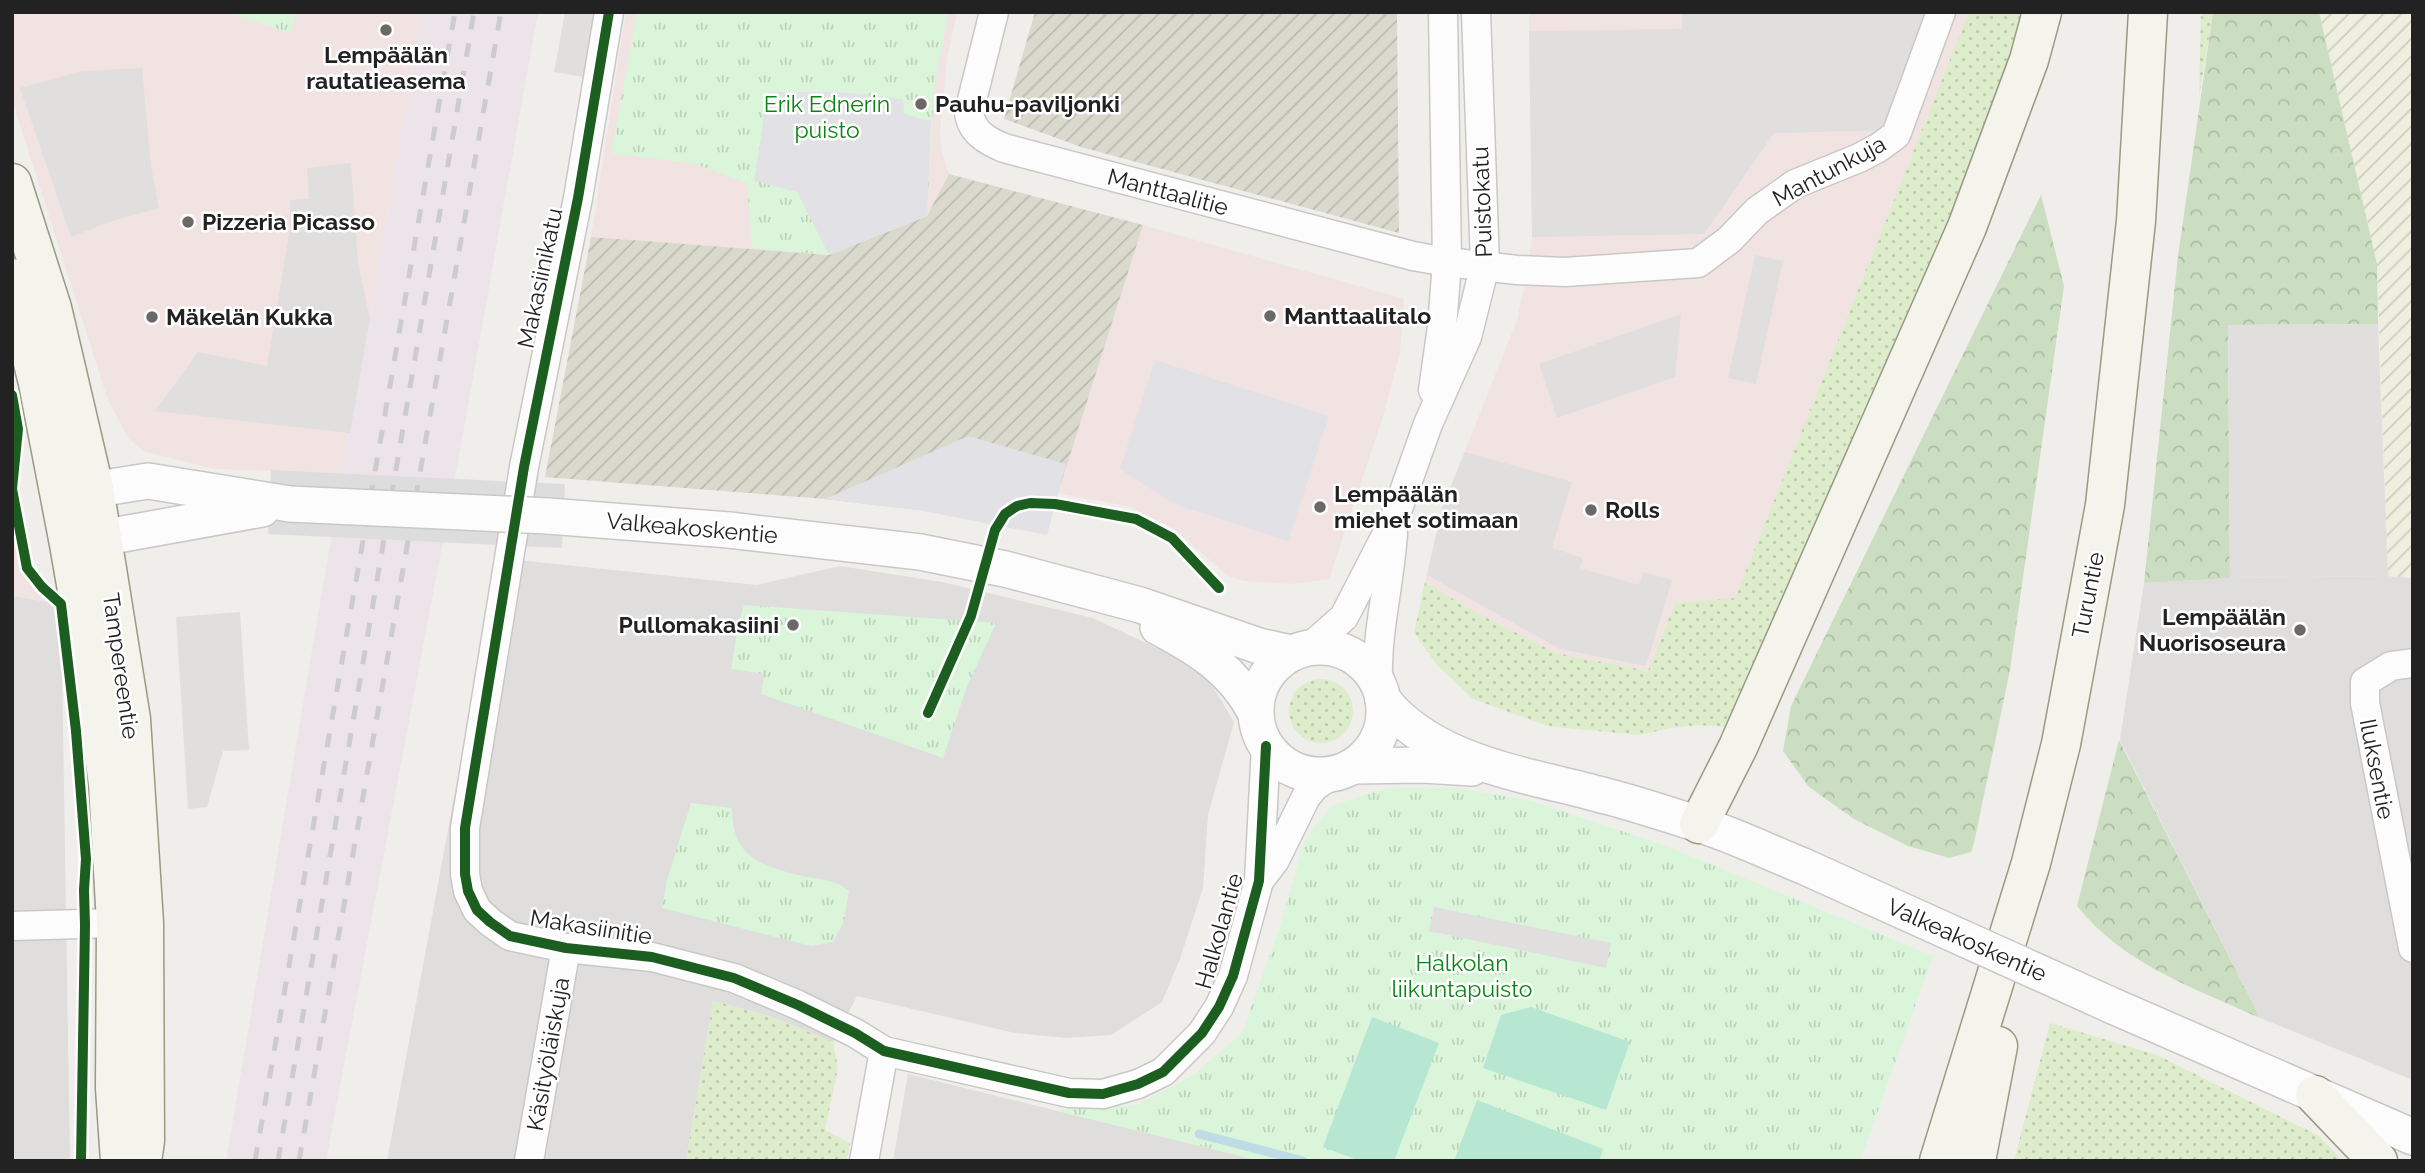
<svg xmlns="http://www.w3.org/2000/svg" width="2425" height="1173" font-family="Raleway,sans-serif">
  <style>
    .residential { fill: #dfdedc }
    .commercial { fill: #f1e3e1 }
    .railway { fill: #ede4e9 }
    .construction { fill: url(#construction-furrows) }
    .farmland { fill: url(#farmland-furrows) }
    .grass { fill: url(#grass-dots) }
    .forest { fill: url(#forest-crowns) }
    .park { fill: url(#park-tufts) }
    .pitch { fill: #b7e6d2 }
    .parking { fill: #e0dfde }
    .plaza { fill: #e2e1e5 }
    .pier { fill: #dedddd }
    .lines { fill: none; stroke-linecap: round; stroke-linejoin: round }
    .stream { stroke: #bfdbe3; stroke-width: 9 }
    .minor-casing { stroke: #c9c8c7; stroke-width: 31 }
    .tertiary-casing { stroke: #c9c8c7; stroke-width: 38 }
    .secondary-casing { stroke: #999a82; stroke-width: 41 }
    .minor { stroke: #fdfcfc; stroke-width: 28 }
    .tertiary { stroke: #fdfcfc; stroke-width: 35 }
    .secondary { stroke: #f4f4ed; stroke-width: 38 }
    .rail { stroke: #ccc; stroke-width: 5; stroke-dasharray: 14 14; stroke-linecap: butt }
    .tertiary-bridge-casing { stroke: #c9c8c7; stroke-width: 38; stroke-linecap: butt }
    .tertiary-bridge { stroke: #fdfcfc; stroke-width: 35 }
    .cycleway-casing { stroke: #fff; stroke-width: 15 }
    .cycleway { stroke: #1b5e20; stroke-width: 10 }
    .poi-dot { fill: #6a6968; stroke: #fff; stroke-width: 2.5 }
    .labels { text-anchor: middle; stroke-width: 5; stroke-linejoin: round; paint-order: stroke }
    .poi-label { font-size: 23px; font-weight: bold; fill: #222; stroke: #fff; text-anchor: start }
    .park-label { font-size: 23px; fill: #0c8416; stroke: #fff }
    .street-label { font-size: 23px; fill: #222; stroke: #fff }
  </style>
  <defs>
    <pattern id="construction-furrows" width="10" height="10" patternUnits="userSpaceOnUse" patternTransform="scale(1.75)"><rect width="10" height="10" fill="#d9d9cd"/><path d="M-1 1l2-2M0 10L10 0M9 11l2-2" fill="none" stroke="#babab0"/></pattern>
    <pattern id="farmland-furrows" width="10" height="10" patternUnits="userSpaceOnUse" patternTransform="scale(1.75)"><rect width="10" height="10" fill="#efefdf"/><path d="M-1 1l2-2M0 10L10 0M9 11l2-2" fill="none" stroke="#cdcdbf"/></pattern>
    <pattern id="grass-dots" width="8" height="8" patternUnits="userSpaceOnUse" patternTransform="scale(1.75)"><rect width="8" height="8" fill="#ddeccb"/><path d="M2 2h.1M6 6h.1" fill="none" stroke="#bdcaae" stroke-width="1.8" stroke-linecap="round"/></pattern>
    <pattern id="forest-crowns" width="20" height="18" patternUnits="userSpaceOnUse" patternTransform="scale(1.75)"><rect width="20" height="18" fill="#cbdec1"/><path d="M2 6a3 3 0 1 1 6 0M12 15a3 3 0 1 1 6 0" fill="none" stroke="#aebea6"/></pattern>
    <pattern id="park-tufts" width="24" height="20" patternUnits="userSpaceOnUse" patternTransform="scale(1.75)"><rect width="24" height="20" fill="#daf5da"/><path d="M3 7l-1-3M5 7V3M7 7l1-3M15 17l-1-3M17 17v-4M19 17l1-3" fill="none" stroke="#bbd2bb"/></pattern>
  </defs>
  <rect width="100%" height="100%" fill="#f0eeeb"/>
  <g class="residential">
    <polygon points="498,558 757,585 840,566 942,582 1093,618 1203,670 1234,722 1208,815 1203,888 1180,959 1162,1002 1111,1035 1066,1038 1015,1033 857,996 833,1042 772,1017 713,1001 686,1161 387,1161"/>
    <polygon points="2388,576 2413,578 2413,1080 2260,1018 2120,740 2144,583 2230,578"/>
    <polygon points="12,596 61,604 70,1161 12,1161"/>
    <polygon points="908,1074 1260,1161 893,1161"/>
  </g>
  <g class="commercial">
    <polygon points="12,12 423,12 342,473 215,469 145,452 128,438 108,400 12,100"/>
    <polygon points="626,12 957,12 947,58 940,133 942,154 949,174 927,216 829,255 591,237"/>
    <polygon points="1529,12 1969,12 1735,598 1675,603 1648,671 1556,653 1468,608 1425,582 1442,508 1517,320 1526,278 1532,237"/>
    <polygon points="1143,225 1404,299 1400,353 1382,420 1329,579 1290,584 1245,581 1230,577 1170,526 1127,506 1058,493"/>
    <polygon points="12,395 18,429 12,489"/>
    <polygon points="12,489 27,568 42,587 61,604 12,596"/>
  </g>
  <polygon class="railway" points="423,12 538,12 458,462 326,1161 226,1161 342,473"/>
  <g class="construction">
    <polygon points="1035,12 1397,12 1399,233 1081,147 1004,119"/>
    <polygon points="949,174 1143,225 1058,493 918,510 825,499 545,477 591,237 829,255 927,216"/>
  </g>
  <polygon class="farmland" points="2319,12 2413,12 2413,578 2388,576 2377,264"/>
  <g class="grass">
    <polygon points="1969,12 2022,12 2003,75 1959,196 1755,667 1725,727 1698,725 1671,728 1639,735 1547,726 1473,699 1436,664 1414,633 1425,582 1468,608 1556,653 1648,671 1675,603 1735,598"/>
    <polygon points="2201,12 2213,12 2199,97"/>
    <circle cx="1321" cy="711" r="32"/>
    <polygon points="713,1001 772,1017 833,1042 838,1068 825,1130 850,1143 847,1161 686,1161"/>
    <polygon points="2050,1023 2157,1055 2319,1136 2343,1161 2014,1161"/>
  </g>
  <g class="forest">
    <polygon points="2213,12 2319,12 2377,264 2378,324 2228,325 2230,578 2144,583 2178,256"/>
    <polygon points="2041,195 2064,286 2010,670 1974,843 1971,852 1949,858 1908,846 1854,819 1809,787 1783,751 1791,706"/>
    <path d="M2119,740L2260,1018C2194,988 2123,964 2077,906Z"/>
  </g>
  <g class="park">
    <polygon points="225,12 297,12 290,33"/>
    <polygon points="637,12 948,12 934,89 927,216 829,255 752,248 747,183 696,164 611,153"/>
    <polygon points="744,605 996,623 966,689 943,758 761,694 764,674 731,669 738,625"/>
    <polygon points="1386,788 1457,788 1532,801 1669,847 1933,956 1860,1161 1260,1161 1055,1110 1136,1105 1192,1076 1242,1033 1280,926 1304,841 1331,806"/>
    <path d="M691,803L732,808C732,857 760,866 803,876C820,880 835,879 849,891L844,921L833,942L811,946L662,908L667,880Z"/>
  </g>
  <g class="pitch">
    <polygon points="1531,1007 1630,1042 1606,1110 1483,1068 1501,1015"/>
    <polygon points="1372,1017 1439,1043 1394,1161 1360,1161 1323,1147"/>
    <polygon points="1477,1100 1603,1149 1599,1161 1454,1161"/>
  </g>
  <g class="parking">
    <polygon points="565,12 597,12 584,77 554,72"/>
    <polygon points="1682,12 1932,12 1891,130 1774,133 1704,234 1532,237 1529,31 1682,29"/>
    <polygon points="142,68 151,166 159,208 109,222 71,237 20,88 82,71"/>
    <polygon points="351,163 358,263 370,319 350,433 155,411 198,352 267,366 290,228 290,200 309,199 307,168"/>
    <polygon points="1755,255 1783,261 1756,384 1728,378"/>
    <polygon points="1681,314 1675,377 1557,418 1539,364"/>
    <polygon points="2378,324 2388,576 2230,578 2228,325"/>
    <polygon points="1465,452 1572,482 1552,548 1583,558 1580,568 1639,585 1643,572 1672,580 1646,666 1560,649 1427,575 1442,508"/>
    <polygon points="567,600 738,625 731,669 764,674 745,796 645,781 642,761 591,753 582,813 552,808 546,843 508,837 539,633 562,637"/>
    <polygon points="240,612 249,750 223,751 207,807 188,809 176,617"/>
    <polygon points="1434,907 1611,943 1606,968 1429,931"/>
  </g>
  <g class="plaza">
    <polygon points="768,92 838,92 903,99 904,114 931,121 927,216 829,255 797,192 754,181"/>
    <polygon points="1155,360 1329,416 1288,541 1174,504 1120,469"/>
    <polygon points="968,436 1066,464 1047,535 918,510 825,499"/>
  </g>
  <polygon class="pier" points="271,470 565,484 562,548 268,534"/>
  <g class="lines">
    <polyline class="stream" points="1199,1134 1303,1161"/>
    <g class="minor-casing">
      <g id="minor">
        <polyline points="609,12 578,198 524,467 465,828 465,874 468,891 477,910 490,922 510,936 566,948 652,957 734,978 798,1005 855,1033 884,1051 1069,1093 1103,1094 1138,1084 1163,1072 1202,1033 1219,1007 1233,976 1259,881 1266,746"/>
        <path d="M994,12L969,112C971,132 987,141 1004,148L1413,256L1447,262L1517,270L1565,272L1698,263L1729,240L1757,211L1795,184L1859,158L1878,148L1896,135L1941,12"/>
        <polyline points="1433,390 1442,327 1447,262 1443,12"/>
        <polyline points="1310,647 1344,617 1394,520 1428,424 1467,337 1485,265 1476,12"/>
        <polyline points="2413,663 2391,666 2365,682 2365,703 2413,948"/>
        <path d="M1378,683C1376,632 1390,583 1393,533"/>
        <polyline points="1259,881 1275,860 1306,797 1315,786 1333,774"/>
        <polyline points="12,926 116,923"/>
        <polyline points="529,1161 566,948"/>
        <polyline points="864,1161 884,1051"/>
      </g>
    </g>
    <g class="tertiary-casing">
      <g id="tertiary">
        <polyline points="66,494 148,481 290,504"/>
        <polyline points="548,516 729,530 920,552 1005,569 1140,605 1259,646 1291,653"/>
        <polyline points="73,543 262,509"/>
        <path d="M1158,627C1198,648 1234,670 1255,712"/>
        <circle cx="1320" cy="711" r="64"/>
        <path d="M1383,700C1433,763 1525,774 1598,794C1631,802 1663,813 1695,823C1732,834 1768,852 1803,866"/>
        <polyline points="1353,766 1423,765 1472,768"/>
        <polyline points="2113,1006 2413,1137"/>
      </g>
    </g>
    <g class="secondary-casing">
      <g id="secondary">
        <polyline points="12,183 52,308 94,488 131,719 144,923 145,1141 142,1161"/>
        <polyline points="12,278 38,383 69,544 99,717 108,784 116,923 115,1088 120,1161"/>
        <polyline points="1699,824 1738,747 1967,227 2029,60 2042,12"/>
        <polyline points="2315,1095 2378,1161"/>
        <polyline points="1939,1161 2031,863 2061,744 2105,505 2136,221 2148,12"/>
        <polyline points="1976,1161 1998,1046"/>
      </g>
    </g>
    <use href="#minor" class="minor"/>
    <use href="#tertiary" class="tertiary"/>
    <use href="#secondary" class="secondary"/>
    <g class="rail">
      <polyline points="255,1161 455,12"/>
      <polyline points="278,1161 474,12"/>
      <polyline points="299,1161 501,12"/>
    </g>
    <g class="tertiary-bridge-casing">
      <g id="tertiary-bridge">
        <polyline points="290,504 548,516"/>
        <polyline points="1803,866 2113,1006"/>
      </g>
    </g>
    <use href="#tertiary-bridge" class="tertiary-bridge"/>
    <g class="cycleway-casing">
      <g id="cycleway">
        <polyline points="609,12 578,198 524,467 465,828 465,874 468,891 477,910 490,922 510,936 566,948 652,957 734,978 798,1005 855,1033 884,1051 1069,1093 1103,1094 1138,1084 1163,1072 1202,1033 1219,1007 1233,976 1259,881 1266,746"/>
        <polyline points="12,395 18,429 12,489"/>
        <polyline points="12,489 27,568 42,587 61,604 76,731 86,859 84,890 85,925 81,1161"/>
        <polyline points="928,713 971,616 995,530 1005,514 1017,506 1030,503 1055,504 1136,519 1172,538 1219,588"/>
      </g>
    </g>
    <use href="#cycleway" class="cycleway"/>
  </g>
  <g class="poi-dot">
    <circle cx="386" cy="30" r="7"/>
    <circle cx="921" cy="104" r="7"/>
    <circle cx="188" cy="222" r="7"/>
    <circle cx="1270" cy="316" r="7"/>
    <circle cx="152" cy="317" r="7"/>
    <circle cx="1320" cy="507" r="7"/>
    <circle cx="1591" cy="510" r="7"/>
    <circle cx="793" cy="625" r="7"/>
    <circle cx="2300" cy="630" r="7"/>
  </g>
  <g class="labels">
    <g class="poi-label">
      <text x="386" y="63" text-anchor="middle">Lempäälän<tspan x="386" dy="26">rautatieasema</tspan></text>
      <text x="935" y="112">Pauhu-paviljonki</text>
      <text x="202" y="230">Pizzeria Picasso</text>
      <text x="1284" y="324">Manttaalitalo</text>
      <text x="166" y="325">Mäkelän Kukka</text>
      <text x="1334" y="502">Lempäälän<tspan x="1334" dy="26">miehet sotimaan</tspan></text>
      <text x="1605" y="518">Rolls</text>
      <text x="2286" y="625" text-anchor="end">Lempäälän<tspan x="2286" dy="26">Nuorisoseura</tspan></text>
      <text x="779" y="633" text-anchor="end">Pullomakasiini</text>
    </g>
    <g class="park-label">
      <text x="827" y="112">Erik Ednerin<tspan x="827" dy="26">puisto</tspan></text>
      <text x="1462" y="971">Halkolan<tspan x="1462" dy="26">liikuntapuisto</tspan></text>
    </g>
    <g class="street-label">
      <text transform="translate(1829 171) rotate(-28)" y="8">Mantunkuja</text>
      <text transform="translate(1168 192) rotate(15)" y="8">Manttaalitie</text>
      <text transform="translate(1482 202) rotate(-92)" y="8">Puistokatu</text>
      <text transform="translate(540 278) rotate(-78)" y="8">Makasiinikatu</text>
      <text transform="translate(692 528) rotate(5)" y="8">Valkeakoskentie</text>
      <text transform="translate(2088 595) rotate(-79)" y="8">Turuntie</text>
      <text transform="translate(121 666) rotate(82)" y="8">Tampereentie</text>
      <text transform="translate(2377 769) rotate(79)" y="8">Iluksentie</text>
      <text transform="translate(591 927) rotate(9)" y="8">Makasiinitie</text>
      <text transform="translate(1219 931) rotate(-74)" y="8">Halkolantie</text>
      <text transform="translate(1967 940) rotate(24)" y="8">Valkeakoskentie</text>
      <text transform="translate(548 1054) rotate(-80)" y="8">Käsityöläiskuja</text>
    </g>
  </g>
  <rect width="2425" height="1173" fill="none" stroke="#222222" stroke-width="28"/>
</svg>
